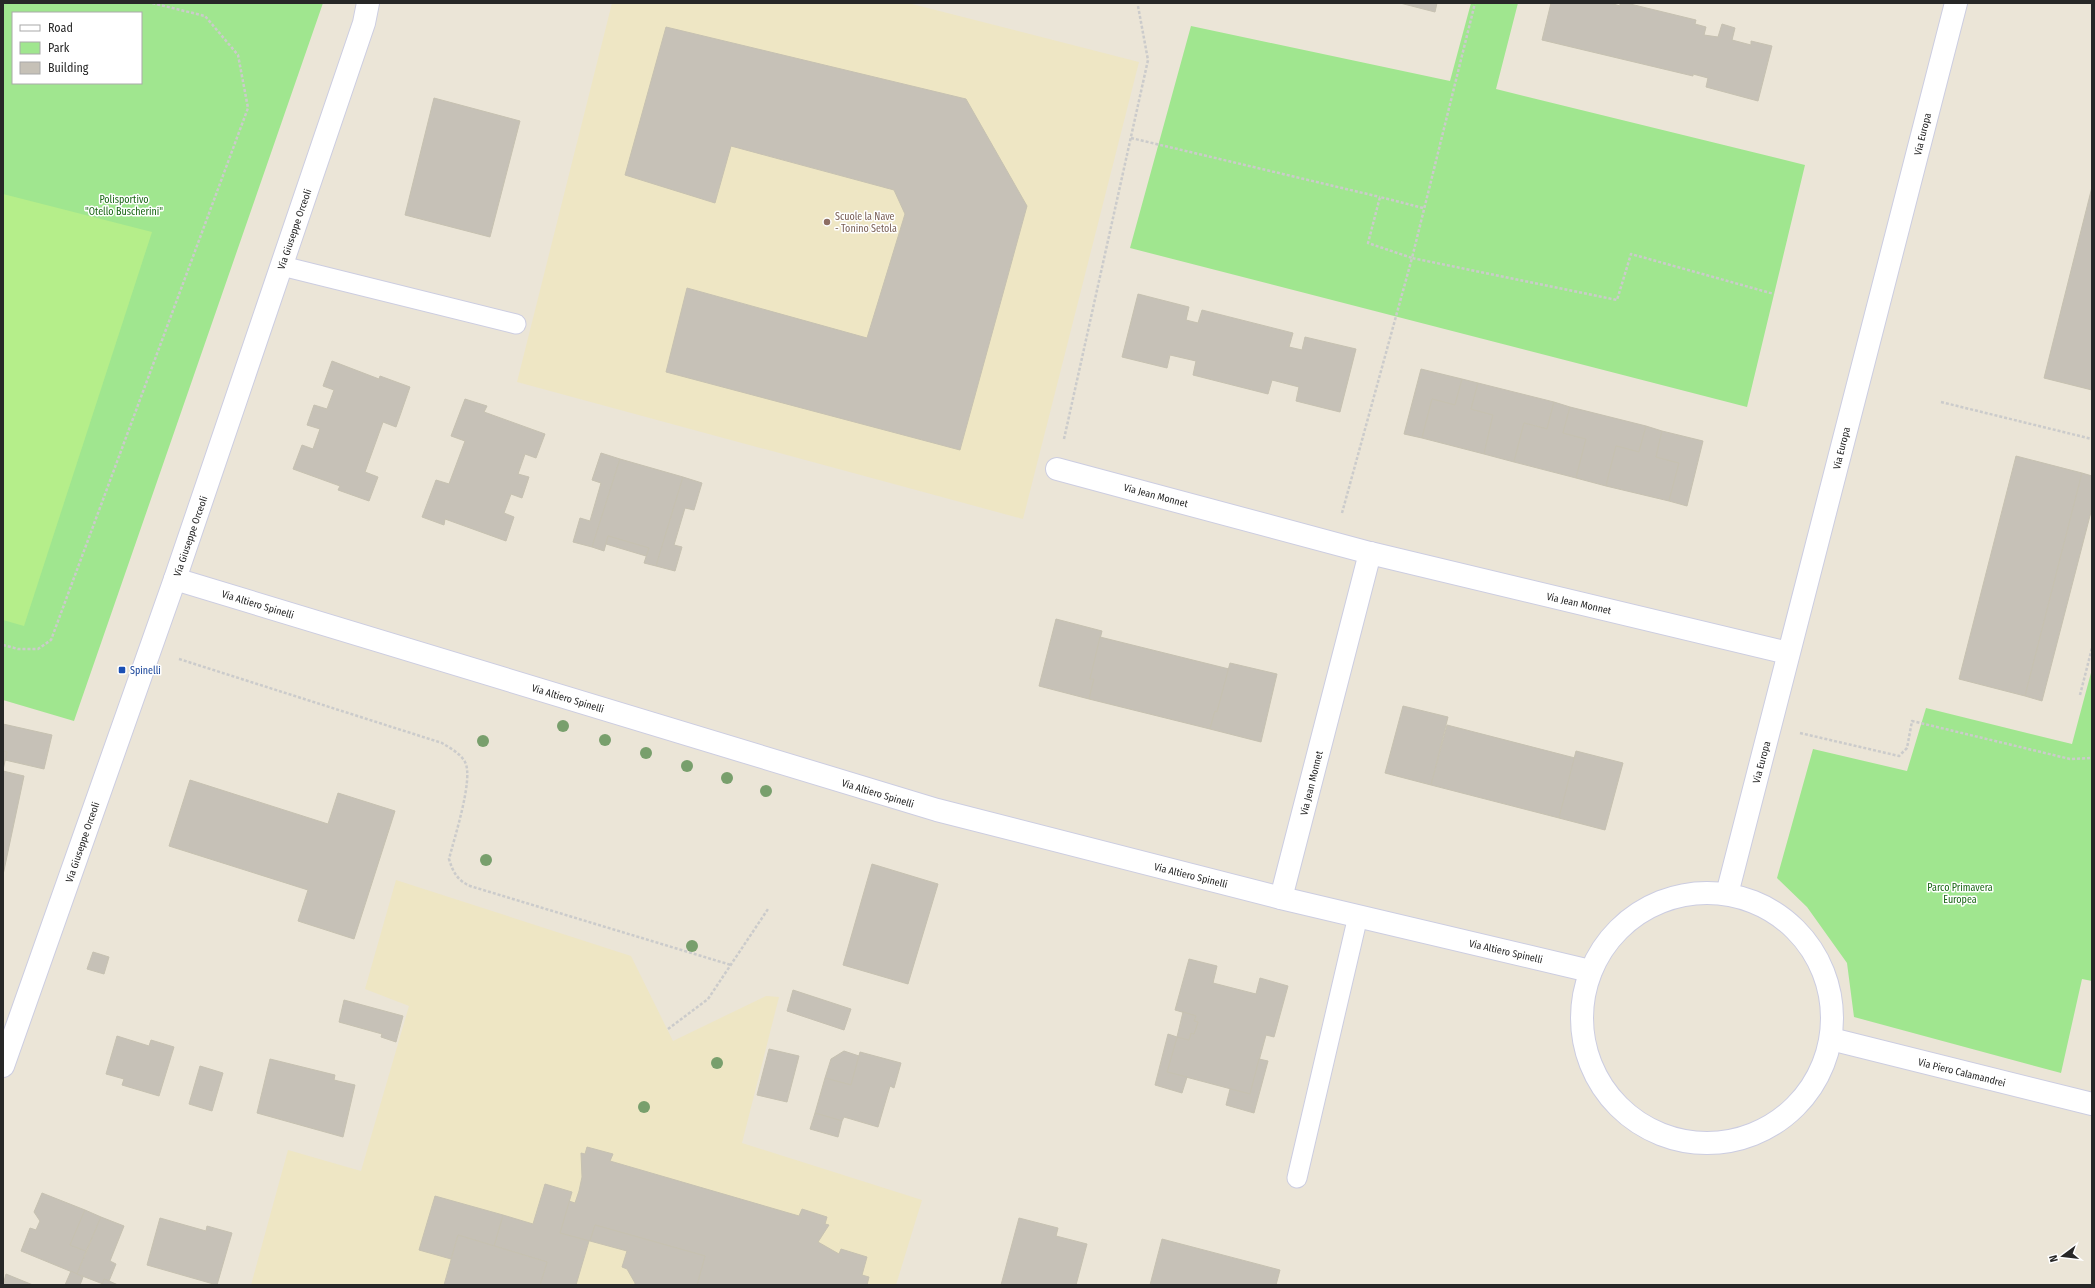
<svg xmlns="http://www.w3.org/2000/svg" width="2095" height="1288" font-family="'Fira Sans Condensed',sans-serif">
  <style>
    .education { fill: #eee6c4 }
    .green { fill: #a0e68f; fill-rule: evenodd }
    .pitch { fill: #b5ee8a }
    .building { fill: #c6c1b7; stroke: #c6c1b1 }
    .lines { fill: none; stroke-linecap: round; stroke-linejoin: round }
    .lane-casing { stroke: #cccde1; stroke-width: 21 }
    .street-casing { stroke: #cccde1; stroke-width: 24 }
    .secondary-casing { stroke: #cccde1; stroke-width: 24 }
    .path { stroke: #cbcbcb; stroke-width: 2.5; stroke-dasharray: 3 2; stroke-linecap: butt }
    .lane { stroke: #fff; stroke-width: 19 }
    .street { stroke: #fff; stroke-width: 22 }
    .secondary { stroke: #fff; stroke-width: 22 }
    .tree { fill: #789f6c }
    .education-dot { fill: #8d6e63; stroke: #fff; stroke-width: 1.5 }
    .transit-dot { fill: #1a4fb4; stroke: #fff; stroke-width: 1.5 }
    .labels { text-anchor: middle; stroke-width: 3; stroke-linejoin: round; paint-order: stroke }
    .street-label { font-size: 10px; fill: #272727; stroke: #fff }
    .park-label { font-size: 10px; fill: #1a6615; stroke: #fff }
    .education-label { font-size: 10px; fill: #785e54; stroke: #fff; text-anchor: start }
    .transit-label { font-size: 10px; fill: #164399; stroke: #fff; text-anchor: start }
  </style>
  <rect width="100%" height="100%" fill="#ebe5d7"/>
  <g class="education">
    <polygon points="612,3 908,3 1139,62 1023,519 517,382"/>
    <polygon points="396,880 631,956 673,1041 766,996 779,997 742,1143 922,1200 896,1285 251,1285 288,1150 361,1171 409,1006 365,989"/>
  </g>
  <g class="green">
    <path d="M3,3H323L74,721L3,700ZM13,13H141V83H13Z"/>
    <polygon points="1471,3 1518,3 1496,89 1805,165 1747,407 1130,248 1191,26 1450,81"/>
    <polygon points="2092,669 2092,981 2082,979 2061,1073 1854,1017 1847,963 1807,907 1777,878 1813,749 1907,771 1926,708 2072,744"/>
  </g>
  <polygon class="pitch" points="3,194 152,232 24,626 3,620"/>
  <g class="building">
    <polygon points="1400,3 1437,3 1435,12"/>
    <polygon points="1551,3 1610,3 1620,6 1620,3 1626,3 1696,20 1695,24 1706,27 1704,35 1718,37 1722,24 1735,28 1732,40 1751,45 1751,41 1772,46 1758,101 1706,87 1708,78 1693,74 1693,76 1542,40"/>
    <polygon points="666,27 966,99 1027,206 960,450 666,372 687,288 867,338 905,214 894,190 731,146 715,203 625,175"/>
    <polygon points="434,98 520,121 490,237 405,215"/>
    <polygon points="2092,187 2092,390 2044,378"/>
    <polygon points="1138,294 1189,307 1186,320 1198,323 1202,310 1293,333 1289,347 1302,350 1305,337 1356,349 1340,412 1296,401 1299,387 1272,380 1268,394 1193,375 1196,361 1170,355 1167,368 1122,357"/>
    <polygon points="332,361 379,379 380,376 410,387 396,427 383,422 365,472 378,477 369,501 338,490 340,486 293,469 302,445 313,449 320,429 307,425 314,405 327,409 334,390 323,386"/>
    <polygon points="1421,369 1462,379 1455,405 1432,399 1422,438 1404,434"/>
    <polygon points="1462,379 1478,383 1471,409 1493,415 1484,454 1422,438 1432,399 1455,405"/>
    <polygon points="1478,383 1554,402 1547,429 1524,423 1514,462 1484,454 1493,415 1471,409"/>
    <polygon points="465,399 487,406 484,412 545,434 536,458 525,454 518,474 529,477 522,498 511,494 504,513 514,517 506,541 445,519 444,525 422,517 436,480 449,484 465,441 451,436"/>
    <polygon points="1554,402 1570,407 1563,433 1586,439 1576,478 1514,462 1524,423 1547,429"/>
    <polygon points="1570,407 1646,426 1639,452 1616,446 1606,486 1576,478 1586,439 1563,433"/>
    <polygon points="1646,426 1662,431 1656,457 1679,463 1669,501 1606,486 1616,446 1639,452"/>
    <polygon points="1662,431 1703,441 1687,506 1669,501 1679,463 1656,457"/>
    <polygon points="601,453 620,459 592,547 573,542 580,518 590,521 601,483 592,480"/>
    <polygon points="2016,456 2082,473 2025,696 1959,679"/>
    <polygon points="620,459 683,477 656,566 644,563 649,548 608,536 604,551 592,547"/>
    <polygon points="2082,473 2092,476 2092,508 2042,701 2025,696"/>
    <polygon points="683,477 702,483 694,510 685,508 674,545 682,547 675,571 656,566"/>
    <polygon points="608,536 649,548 646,556 606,544"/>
    <polygon points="1056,619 1102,631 1090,679 1094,679 1089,699 1039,686"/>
    <polygon points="1100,637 1229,669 1217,712 1215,711 1210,729 1089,699 1094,679 1090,679"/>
    <polygon points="1230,663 1277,674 1261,742 1210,729 1215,711 1217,712"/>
    <polygon points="1403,706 1448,717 1431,785 1385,773"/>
    <polygon points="3,724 52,735 44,769 5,760 7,752 3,751"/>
    <polygon points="1447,725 1575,758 1559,818 1431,785"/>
    <polygon points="3,751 7,752 3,770"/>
    <polygon points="1576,751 1623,763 1605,830 1559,818"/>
    <polygon points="3,771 24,776 3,875"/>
    <polygon points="190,780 328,824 338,793 395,811 354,939 298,921 308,890 169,846"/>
    <polygon points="872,864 938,884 908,984 843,965"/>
    <polygon points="93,952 109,957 104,974 87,969"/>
    <polygon points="1189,959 1217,966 1213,983 1256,994 1260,978 1288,986 1274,1037 1266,1035 1250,1094 1167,1072 1177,1037 1189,1040 1191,1033 1194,1034 1198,1022 1194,1021 1196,1016 1175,1010"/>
    <polygon points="793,990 851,1009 844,1030 787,1011"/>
    <polygon points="344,1000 403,1016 396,1042 381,1037 382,1034 339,1022"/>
    <polygon points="1183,1012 1196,1016 1194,1021 1198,1022 1194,1034 1191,1033 1189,1040 1177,1037"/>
    <polygon points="1168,1034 1177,1037 1167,1072 1187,1077 1182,1093 1155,1085"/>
    <polygon points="117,1036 149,1046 151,1040 174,1047 159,1096 122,1085 124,1079 106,1074"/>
    <polygon points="769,1049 799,1056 787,1102 757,1095"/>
    <polygon points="844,1051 859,1056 851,1085 825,1078 831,1059"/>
    <polygon points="860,1052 901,1063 894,1088 890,1086 878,1127 844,1117 842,1121 815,1113 825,1078 851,1085"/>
    <polygon points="270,1059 335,1075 334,1080 355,1085 343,1137 257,1113"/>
    <polygon points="1259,1059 1268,1061 1254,1113 1226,1105 1230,1089 1250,1094"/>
    <polygon points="200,1066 223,1073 212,1111 189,1104"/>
    <polygon points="815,1113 842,1121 838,1137 810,1129"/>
    <polygon points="587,1147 613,1154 610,1161 799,1216 802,1209 827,1217 825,1224 829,1225 818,1242 839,1254 841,1249 867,1257 862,1275 869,1277 867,1285 697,1285 705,1256 595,1225 590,1241 560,1233 569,1201 575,1203 579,1191 582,1177 581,1153 585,1154"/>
    <polygon points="545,1184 572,1192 560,1233 589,1241 576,1285 540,1285 547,1262 494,1246 503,1215 533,1224"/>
    <polygon points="42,1193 85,1210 70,1245 86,1251 77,1274 21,1251 30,1228 36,1230 40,1221 34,1212"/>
    <polygon points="435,1196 503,1215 494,1246 458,1235 451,1259 419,1250"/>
    <polygon points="85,1210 101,1217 86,1251 70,1245"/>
    <polygon points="101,1217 124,1226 110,1261 116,1264 109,1281 104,1279 103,1284 77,1274"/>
    <polygon points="160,1218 206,1231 207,1226 232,1233 217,1285 147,1265"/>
    <polygon points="1019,1218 1058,1228 1056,1236 1087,1244 1076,1285 1001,1285"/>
    <polygon points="595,1225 705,1256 697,1285 635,1285 635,1283 627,1269 622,1267 627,1251 590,1241"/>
    <polygon points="458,1235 547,1262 540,1285 444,1285"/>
    <polygon points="1162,1239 1280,1270 1276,1285 1150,1285"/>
    <polygon points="71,1271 83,1277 80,1285 65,1285"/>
    <polygon points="6,1274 33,1285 3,1285"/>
    <polygon points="104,1279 109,1281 118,1285 102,1285"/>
  </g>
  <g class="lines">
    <g class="lane-casing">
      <g id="lane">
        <polyline points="282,266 516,324"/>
        <polyline points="1297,1178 1358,916"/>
      </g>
    </g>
    <g class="street-casing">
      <g id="street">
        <polyline points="1057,469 1370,553 1788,653"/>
        <polyline points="175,579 937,810 1281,898 1590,971"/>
        <circle cx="1707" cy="1018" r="125"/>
        <polyline points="1727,894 1956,3"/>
        <polyline points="1281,898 1370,553"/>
        <polyline points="1831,1039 2092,1104"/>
      </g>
    </g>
    <g class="secondary-casing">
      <polyline id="secondary" points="3,1066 175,579 364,23 368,3"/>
    </g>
    <g class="path">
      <polyline points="1131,138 1380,197"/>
      <polyline points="1423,208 1380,197 1368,243 1412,258 1475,3"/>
      <polyline points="1941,402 2092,439"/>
      <polyline points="1064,439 1148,60 1138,6"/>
      <polyline points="1342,513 1412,258 1617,300 1631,254 1774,294"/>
      <polyline points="3,645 18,649 38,649 51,640 248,108 238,55 205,16 152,3"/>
      <path d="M179,659L442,743C450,748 460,753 465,762C474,778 454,839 449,859C453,872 457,880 470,886L731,965"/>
      <polyline points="2080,695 2092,648"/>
      <polyline points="1800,733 1899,756 1907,748 1912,721 2070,759 2092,758"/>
      <polyline points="668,1029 708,999 768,909"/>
    </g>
    <use href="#lane" class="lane"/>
    <use href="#street" class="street"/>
    <use href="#secondary" class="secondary"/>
  </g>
  <g class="tree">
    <circle cx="563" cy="726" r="6"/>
    <circle cx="605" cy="740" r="6"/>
    <circle cx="483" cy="741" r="6"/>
    <circle cx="646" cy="753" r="6"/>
    <circle cx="687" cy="766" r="6"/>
    <circle cx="727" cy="778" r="6"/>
    <circle cx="766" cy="791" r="6"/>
    <circle cx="486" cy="860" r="6"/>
    <circle cx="692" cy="946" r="6"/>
    <circle cx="717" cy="1063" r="6"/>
    <circle cx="644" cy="1107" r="6"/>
  </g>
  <circle class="education-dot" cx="827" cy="222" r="4"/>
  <rect class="transit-dot" x="118" y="666" width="8" height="8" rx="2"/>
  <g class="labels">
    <g class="street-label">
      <text transform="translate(1922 134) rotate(-76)" y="4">Via Europa</text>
      <text transform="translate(294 229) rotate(-71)" y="4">Via Giuseppe Orceoli</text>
      <text transform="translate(1841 448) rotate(-76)" y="4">Via Europa</text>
      <text transform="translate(1156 495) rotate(15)" y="4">Via Jean Monnet</text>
      <text transform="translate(190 536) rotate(-71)" y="4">Via Giuseppe Orceoli</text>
      <text transform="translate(1579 603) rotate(13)" y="4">Via Jean Monnet</text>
      <text transform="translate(258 604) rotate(17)" y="4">Via Altiero Spinelli</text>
      <text transform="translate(568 698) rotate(17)" y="4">Via Altiero Spinelli</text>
      <text transform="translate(1761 762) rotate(-75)" y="4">Via Europa</text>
      <text transform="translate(1311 783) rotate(-76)" y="4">Via Jean Monnet</text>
      <text transform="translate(878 793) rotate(17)" y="4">Via Altiero Spinelli</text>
      <text transform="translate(82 842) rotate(-71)" y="4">Via Giuseppe Orceoli</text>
      <text transform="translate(1191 875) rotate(14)" y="4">Via Altiero Spinelli</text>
      <text transform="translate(1506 951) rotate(13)" y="4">Via Altiero Spinelli</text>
      <text transform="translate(1962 1072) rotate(14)" y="4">Via Piero Calamandrei</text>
    </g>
    <g class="park-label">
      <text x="124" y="203">Polisportivo<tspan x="124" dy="12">"Otello Buscherini"</tspan></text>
      <text x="1960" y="891">Parco Primavera<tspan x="1960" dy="12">Europea</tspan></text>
    </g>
    <g class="education-label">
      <text x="835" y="220">Scuole la Nave<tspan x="835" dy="12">- Tonino Setola</tspan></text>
    </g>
    <g class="transit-label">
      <text x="130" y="674">Spinelli</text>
    </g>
  </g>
  <rect width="2095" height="1288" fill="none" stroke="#272727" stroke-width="8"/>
  <rect x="12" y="12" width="130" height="72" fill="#ffffff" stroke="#a9a9a9"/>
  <rect x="20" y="25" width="20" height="6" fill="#ffffff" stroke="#a9a9a9"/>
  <text x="48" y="32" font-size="12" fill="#272727">Road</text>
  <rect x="20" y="42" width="20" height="12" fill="#a0e68f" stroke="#a9a9a9"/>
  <text x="48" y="52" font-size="12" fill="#272727">Park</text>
  <rect x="20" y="62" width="20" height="12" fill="#c6c1b7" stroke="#a9a9a9"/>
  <text x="48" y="72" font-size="12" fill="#272727">Building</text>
  <g transform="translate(2063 1256) rotate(255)" stroke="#ffffff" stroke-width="3" paint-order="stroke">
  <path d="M0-3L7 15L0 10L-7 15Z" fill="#272727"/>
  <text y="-6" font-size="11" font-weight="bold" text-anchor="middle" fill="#272727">N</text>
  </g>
</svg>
